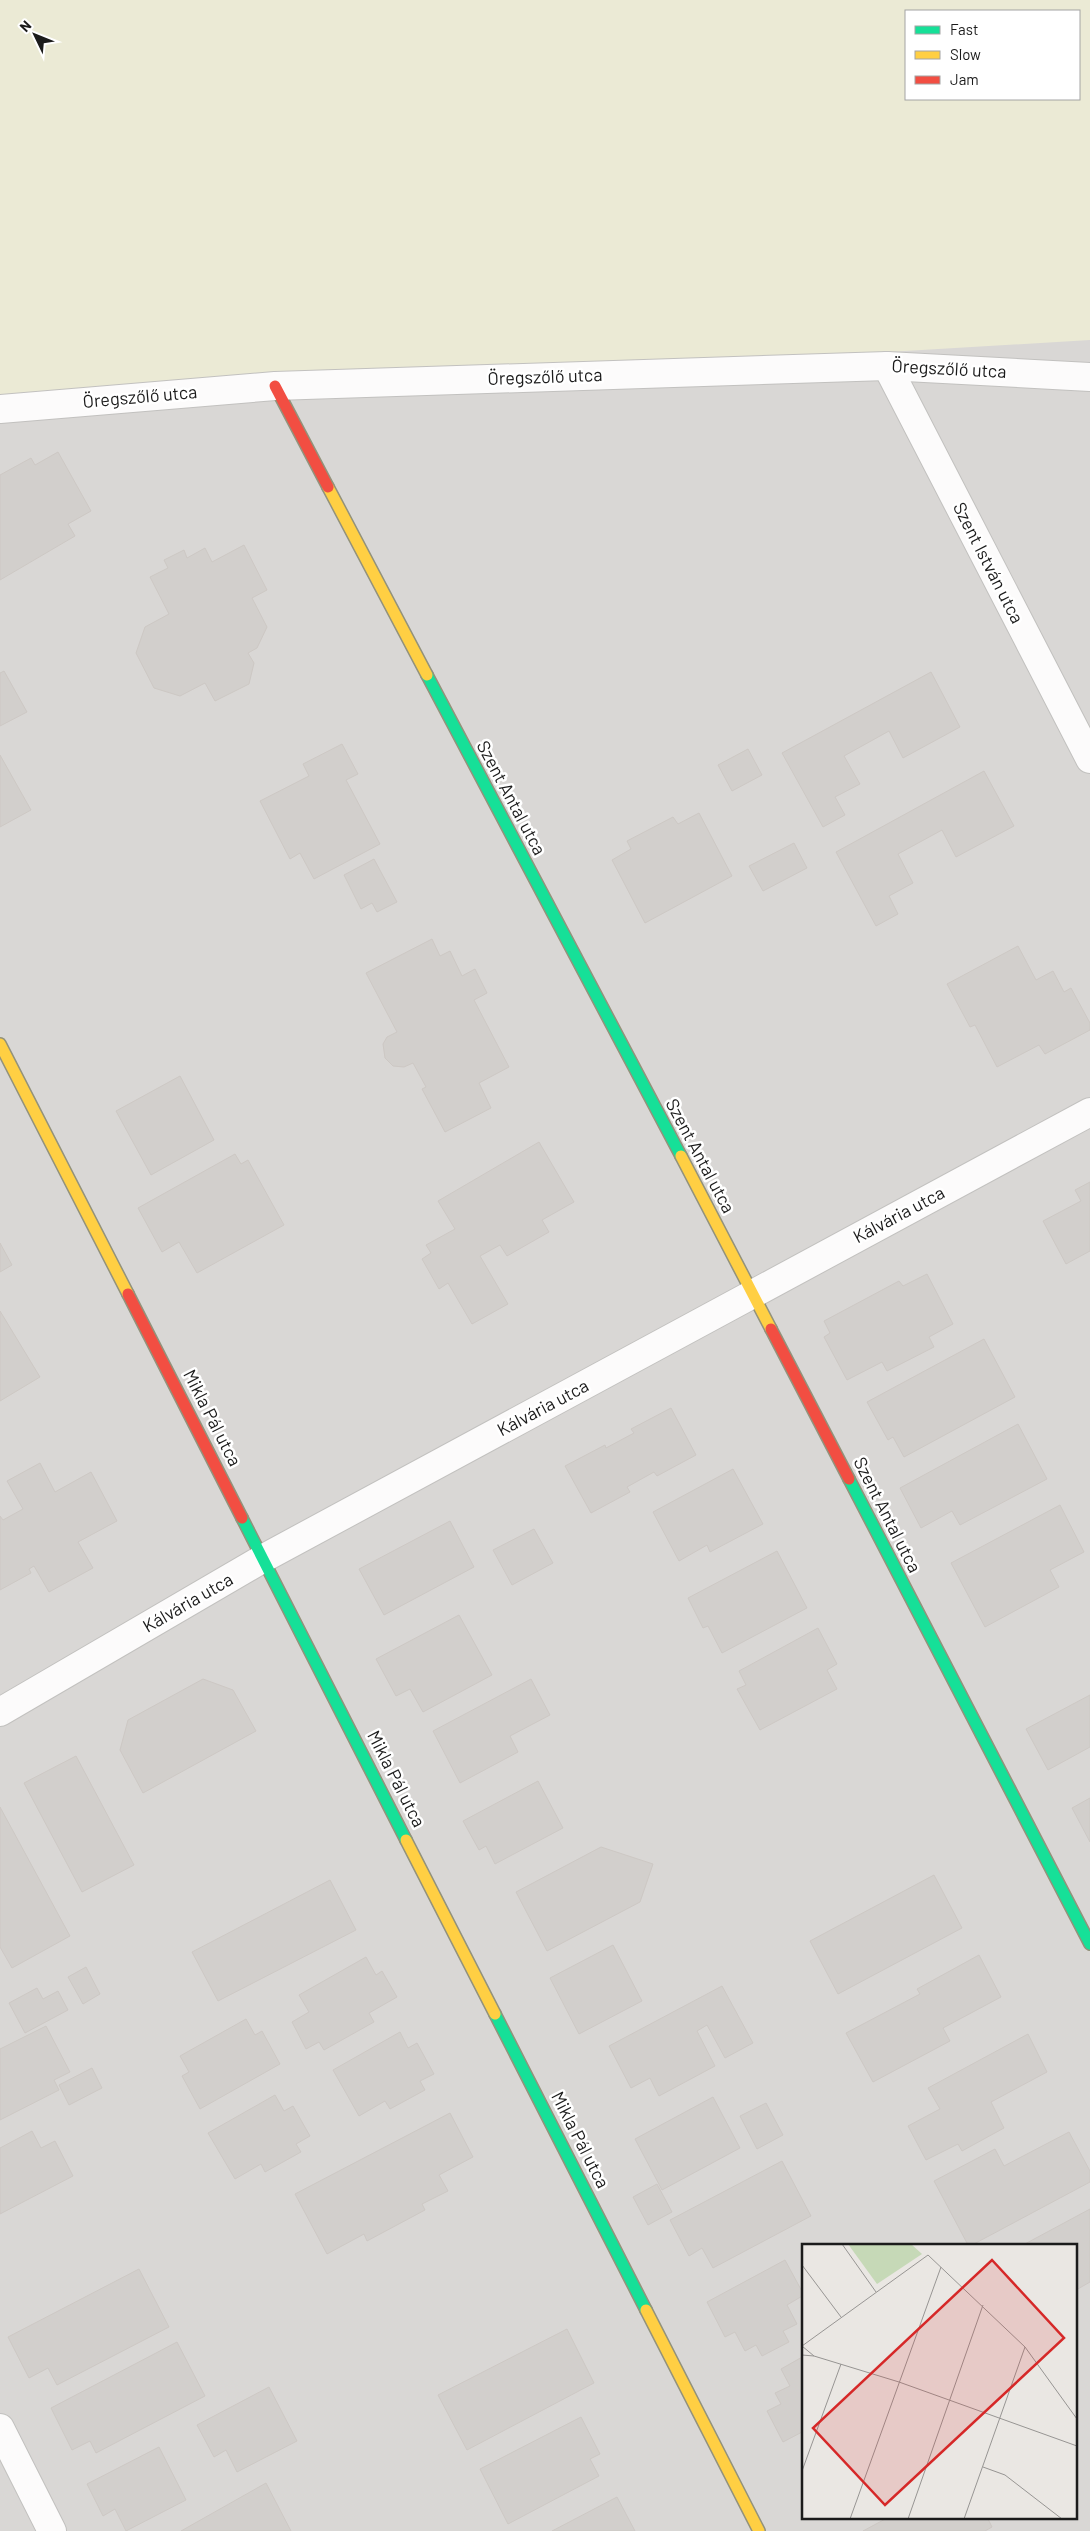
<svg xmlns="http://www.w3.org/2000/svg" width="1090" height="2531" font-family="Barlow,sans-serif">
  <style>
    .residential { fill: #d9d7d5; fill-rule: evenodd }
    .farmland { fill: #ebead5; fill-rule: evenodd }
    .building { fill: #d2cfcc; stroke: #cdc8c4 }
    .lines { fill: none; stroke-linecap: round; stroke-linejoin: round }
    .street-casing { stroke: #c2c1bf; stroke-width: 30 }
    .fast-casing { stroke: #93927b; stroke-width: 14 }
    .slow-casing { stroke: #93927b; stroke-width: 14 }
    .jam-casing { stroke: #93927b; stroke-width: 14 }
    .street { stroke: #fcfbfb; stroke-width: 28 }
    .fast { stroke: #16e098; stroke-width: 11 }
    .slow { stroke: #ffcf43; stroke-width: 11 }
    .jam { stroke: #f24e42; stroke-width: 11 }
    .labels { text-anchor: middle; stroke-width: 5; stroke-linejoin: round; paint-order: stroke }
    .street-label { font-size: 18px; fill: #1b1b1b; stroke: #fff }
    .inset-road { fill: none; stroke: #979593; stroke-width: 1 }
    .view { fill: #d62828; fill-opacity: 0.15; stroke: #d62828; stroke-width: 2.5 }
    .inset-edge { fill: none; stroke: #1b1b1b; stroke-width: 2.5 }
  </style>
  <rect width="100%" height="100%" fill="#eae7e3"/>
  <path class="residential" d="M1081,339L1090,340V2531H0V405ZM804,2245H1076V2517H804Z"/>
  <path class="farmland" d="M0,0H1090V340L0,405ZM906,11H1079V99H906Z"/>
  <g class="building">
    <polygon points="58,452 91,511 68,524 75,536 0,580 0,475 31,458 35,465"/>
    <polygon points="244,545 267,590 252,598 267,627 257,648 248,653 254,663 249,684 215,701 205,683 180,696 154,688 136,653 145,627 169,614 150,577 168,568 164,560 184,550 187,558 205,548 212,562"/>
    <polygon points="4,671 27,712 0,726 0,673"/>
    <polygon points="931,672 960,727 903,758 889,731 844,756 860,784 835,797 845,815 823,827 782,753"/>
    <polygon points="342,744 358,774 346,780 380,844 314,879 300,853 290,859 260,801 309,776 303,764"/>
    <polygon points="748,749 762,775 732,791 718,765"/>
    <polygon points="0,755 31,810 0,827"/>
    <polygon points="984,771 1014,826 956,857 942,830 898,854 913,883 889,896 898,914 876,926 836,852"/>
    <polygon points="699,813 732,876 645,923 612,860 631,849 627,841 673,817 678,824"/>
    <polygon points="794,843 807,868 763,891 749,866"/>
    <polygon points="374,859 397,902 377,912 372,903 361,909 344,875"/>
    <polygon points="432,939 440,956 450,951 462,976 475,969 487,993 474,1000 509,1067 479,1083 491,1108 445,1132 422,1089 426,1087 413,1063 404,1067 393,1066 385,1058 383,1044 387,1037 397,1032 366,973"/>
    <polygon points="1018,946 1036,980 1053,971 1064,992 1071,988 1090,1023 1090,1030 1045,1054 1039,1045 997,1067 975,1025 970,1027 947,984"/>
    <polygon points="180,1076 214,1140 151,1175 116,1111"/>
    <polygon points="539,1142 574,1202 542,1220 549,1232 507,1256 500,1245 480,1256 508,1304 472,1324 448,1283 439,1289 422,1259 431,1253 426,1245 455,1229 438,1201"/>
    <polygon points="235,1154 241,1164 248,1160 284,1225 197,1273 179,1242 162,1252 138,1208"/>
    <polygon points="1090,1182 1090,1251 1066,1264 1043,1221 1081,1201 1075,1190"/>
    <polygon points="0,1243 12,1265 0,1272"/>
    <polygon points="927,1274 953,1324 929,1337 934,1347 887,1371 882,1362 847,1380 824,1337 830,1333 824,1321 899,1281 903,1286"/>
    <polygon points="0,1311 40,1377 0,1401"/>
    <polygon points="984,1339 1015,1397 904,1457 893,1437 888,1440 867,1402"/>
    <polygon points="671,1408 696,1455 657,1476 654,1472 627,1487 630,1492 591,1513 565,1466 605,1445 606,1448 634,1433 631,1429"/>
    <polygon points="1018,1424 1047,1479 960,1525 952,1511 921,1528 900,1488"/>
    <polygon points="40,1463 55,1492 91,1472 117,1521 78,1542 93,1568 49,1592 34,1566 29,1569 31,1573 0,1590 0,1516 3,1520 23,1509 7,1481"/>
    <polygon points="733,1469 763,1524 710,1552 707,1545 679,1561 653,1512"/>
    <polygon points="1060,1505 1084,1552 1050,1570 1059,1587 985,1627 951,1563"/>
    <polygon points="450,1521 474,1567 384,1615 359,1569"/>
    <polygon points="534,1529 553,1563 512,1585 493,1550"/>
    <polygon points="777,1551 807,1608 722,1653 708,1626 703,1628 688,1598"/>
    <polygon points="459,1615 492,1675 423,1712 410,1689 396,1696 376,1659"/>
    <polygon points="818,1628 837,1664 827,1670 837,1689 760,1730 737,1689 746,1685 739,1671"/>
    <polygon points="203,1679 233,1690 256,1731 143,1793 120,1750 128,1720"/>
    <polygon points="531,1679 550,1715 510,1736 518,1752 460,1783 433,1731"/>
    <polygon points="1090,1695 1090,1747 1048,1770 1026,1729"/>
    <polygon points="76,1756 134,1865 82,1892 24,1783"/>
    <polygon points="538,1781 563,1828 495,1864 486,1846 479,1850 463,1821"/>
    <polygon points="1090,1798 1090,1842 1072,1808"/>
    <polygon points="0,1807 70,1936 12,1968 0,1947"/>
    <polygon points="601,1847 653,1864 640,1902 547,1951 516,1892"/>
    <polygon points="934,1875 962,1928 838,1994 810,1941"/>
    <polygon points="330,1880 356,1930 218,2001 192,1952"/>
    <polygon points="613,1945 642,2001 579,2034 550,1978"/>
    <polygon points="979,1955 1001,1997 943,2028 950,2041 873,2082 846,2033 920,1994 917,1989"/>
    <polygon points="366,1957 376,1975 382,1971 397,1997 369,2013 374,2022 324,2050 319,2042 306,2049 292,2022 309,2012 299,1995"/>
    <polygon points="86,1967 100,1994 83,2004 68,1977"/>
    <polygon points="722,1986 753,2043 725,2058 707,2025 697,2031 715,2066 659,2096 650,2078 631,2088 609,2046"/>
    <polygon points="37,1988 43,1999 58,1991 68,2010 25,2033 9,2003"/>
    <polygon points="246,2019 255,2035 262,2031 280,2064 200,2109 182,2076 189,2072 180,2056"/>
    <polygon points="46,2026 70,2072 54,2080 59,2090 0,2120 0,2049"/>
    <polygon points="400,2032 408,2048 417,2043 434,2074 420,2081 425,2090 390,2109 385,2101 359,2116 333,2070"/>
    <polygon points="1028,2034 1047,2072 991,2102 1004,2128 962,2151 958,2144 926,2160 908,2126 940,2109 928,2088"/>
    <polygon points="92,2068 102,2088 69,2105 59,2085"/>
    <polygon points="275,2095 284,2111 293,2106 310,2136 296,2144 301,2152 265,2172 261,2164 235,2179 208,2133"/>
    <polygon points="713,2097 740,2148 662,2190 635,2139"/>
    <polygon points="766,2103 783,2135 757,2149 740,2116"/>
    <polygon points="450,2113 473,2157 439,2175 448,2191 422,2204 425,2210 367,2241 364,2234 327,2254 295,2194"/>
    <polygon points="32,2131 41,2148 55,2141 73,2176 0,2214 0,2148"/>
    <polygon points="1069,2132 1090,2171 1090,2182 972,2245 968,2245 934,2181 995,2149 1004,2166"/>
    <polygon points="782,2161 811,2216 713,2268 702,2248 689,2256 670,2220"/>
    <polygon points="657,2184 672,2212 648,2225 633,2197"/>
    <polygon points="1090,2209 1090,2282 1076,2290 1076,2245 1023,2245"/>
    <polygon points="785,2260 804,2295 787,2305 797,2324 783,2331 789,2342 762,2356 756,2345 745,2351 735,2332 725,2337 707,2302"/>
    <polygon points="139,2269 169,2327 57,2385 48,2368 29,2378 8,2337"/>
    <polygon points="567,2329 594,2383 467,2450 438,2395"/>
    <polygon points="177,2342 205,2396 96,2453 90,2441 72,2450 51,2408"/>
    <polygon points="804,2356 804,2431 783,2442 767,2411 781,2404 775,2393 790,2386 781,2369"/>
    <polygon points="269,2387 297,2441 237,2472 226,2450 214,2457 197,2425"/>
    <polygon points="581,2417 600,2454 590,2459 599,2476 508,2524 480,2469"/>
    <polygon points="159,2447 186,2500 126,2531 115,2509 103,2516 87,2484"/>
    <polygon points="266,2483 291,2531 181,2531"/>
    <polygon points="617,2497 635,2531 552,2531"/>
    <polygon points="889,2517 987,2517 992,2527 985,2531 863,2531"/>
  </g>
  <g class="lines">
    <g class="street-casing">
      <g id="street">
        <polyline points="887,366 1090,759"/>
        <polyline points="0,409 275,386 887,366 1090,377"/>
        <polyline points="0,1712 264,1558 1090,1112"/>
        <polyline points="0,2428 52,2531"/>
      </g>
    </g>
    <g class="fast-casing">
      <g id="fast">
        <polyline points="427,675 681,1156"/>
        <polyline points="849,1479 1090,1944"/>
        <polyline points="242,1518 406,1840"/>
        <polyline points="495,2014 646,2310"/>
      </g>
    </g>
    <g class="slow-casing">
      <g id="slow">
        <polyline points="328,487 427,675"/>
        <polyline points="0,1044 128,1294"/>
        <polyline points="681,1156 771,1329"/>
        <polyline points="406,1840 495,2014"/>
        <polyline points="646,2310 759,2531"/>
      </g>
    </g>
    <g class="jam-casing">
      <g id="jam">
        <polyline points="275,386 328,487"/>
        <polyline points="128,1294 242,1518"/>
        <polyline points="771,1329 849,1479"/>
      </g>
    </g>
    <use href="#street" class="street"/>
    <use href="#fast" class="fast"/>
    <use href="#slow" class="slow"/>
    <use href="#jam" class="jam"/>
  </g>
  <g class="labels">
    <g class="street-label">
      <text transform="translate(949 369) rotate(3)" y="6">Öregszőlő utca</text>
      <text transform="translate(545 377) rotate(-2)" y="6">Öregszőlő utca</text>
      <text transform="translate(140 397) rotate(-5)" y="6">Öregszőlő utca</text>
      <text transform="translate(988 563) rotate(63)" y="6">Szent István utca</text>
      <text transform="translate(511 798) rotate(62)" y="6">Szent Antal utca</text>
      <text transform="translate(700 1156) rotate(62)" y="6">Szent Antal utca</text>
      <text transform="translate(899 1215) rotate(-28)" y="6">Kálvária utca</text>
      <text transform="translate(543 1408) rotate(-28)" y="6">Kálvária utca</text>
      <text transform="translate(212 1418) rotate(63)" y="6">Mikla Pál utca</text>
      <text transform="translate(887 1515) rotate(63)" y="6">Szent Antal utca</text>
      <text transform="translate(188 1603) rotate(-30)" y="6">Kálvária utca</text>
      <text transform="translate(396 1779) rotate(63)" y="6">Mikla Pál utca</text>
      <text transform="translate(580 2140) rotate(63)" y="6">Mikla Pál utca</text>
    </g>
  </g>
  <g transform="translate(802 2244)">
    <rect width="275" height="275" fill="#eae7e3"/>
    <path d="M46,0H109L120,10L75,40Z" fill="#c6d9b7"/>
    <path class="inset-road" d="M40,0L74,48M0,21L39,73M0,102L126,11L223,103L275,175M0,102L12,112M0,111L12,112L97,138L275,202M181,223L203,231L260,275M0,227L39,120M48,275L139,23M106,275L181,61M162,275L223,103"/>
    <path class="view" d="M190,16L262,94L83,261L11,184Z"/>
    <rect width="275" height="275" class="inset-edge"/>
  </g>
  <rect x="905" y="10" width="175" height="90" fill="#ffffff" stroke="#a4a4a4"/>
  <rect x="915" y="26" width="25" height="8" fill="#16e098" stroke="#a4a4a4"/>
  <text x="950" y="35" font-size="15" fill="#1b1b1b">Fast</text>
  <rect x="915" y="51" width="25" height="8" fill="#ffcf43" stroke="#a4a4a4"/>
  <text x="950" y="60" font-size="15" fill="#1b1b1b">Slow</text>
  <rect x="915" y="76" width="25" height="8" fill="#f24e42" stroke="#a4a4a4"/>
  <text x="950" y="85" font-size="15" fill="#1b1b1b">Jam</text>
  <g transform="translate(35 35) rotate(313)" stroke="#ffffff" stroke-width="4" paint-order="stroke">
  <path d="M0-4L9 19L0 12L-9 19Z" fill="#1b1b1b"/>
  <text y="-8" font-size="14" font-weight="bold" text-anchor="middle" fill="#1b1b1b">N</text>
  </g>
</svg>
